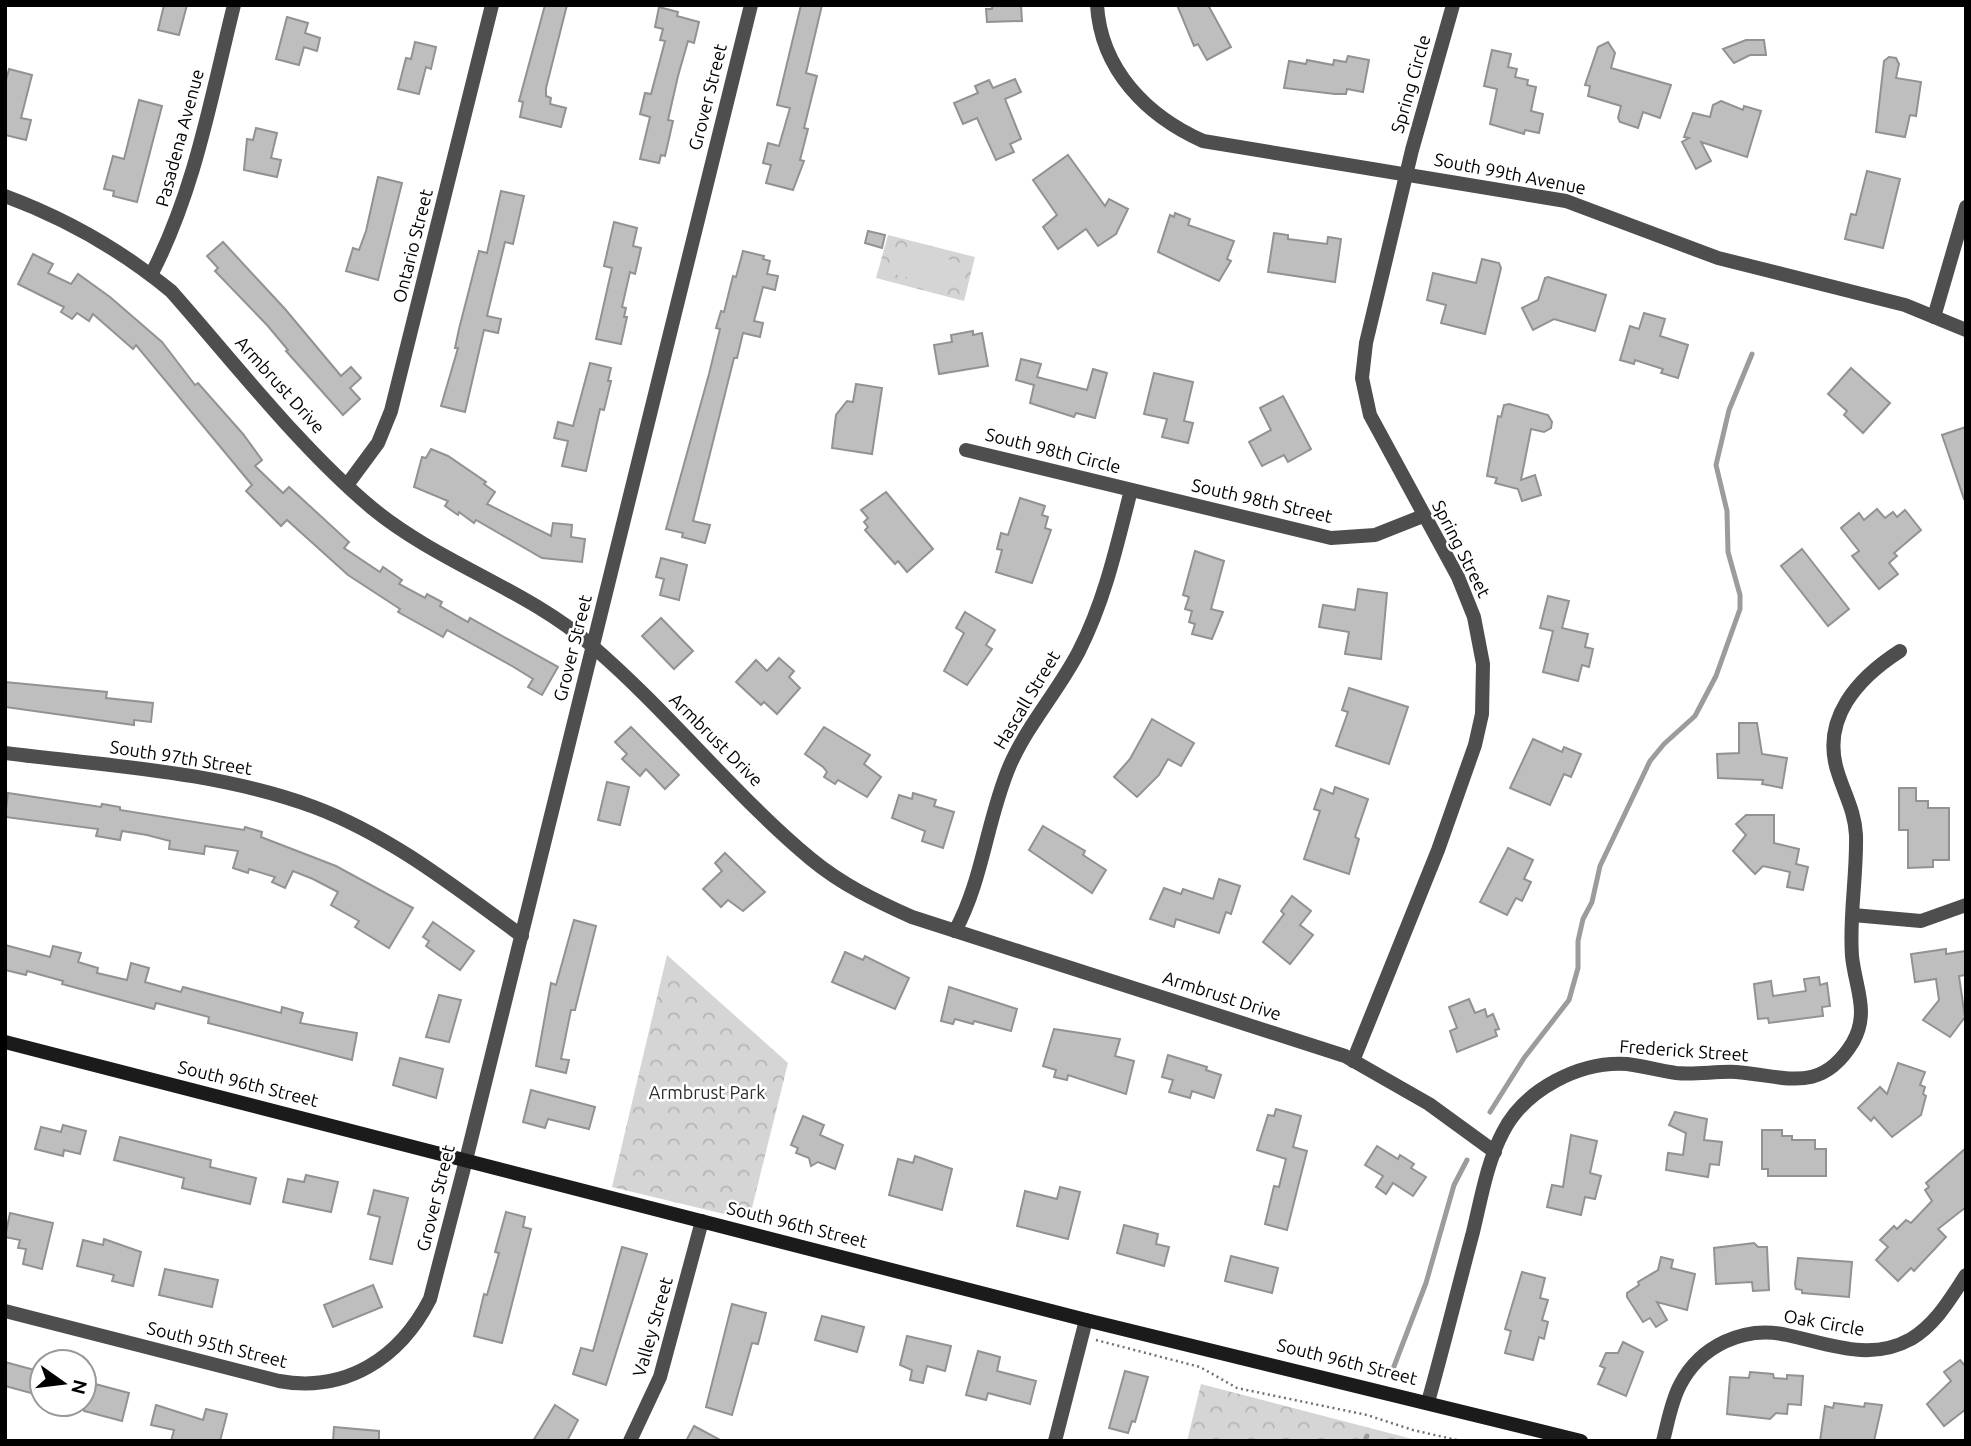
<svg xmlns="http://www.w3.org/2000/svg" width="1971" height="1446" font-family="Ubuntu,sans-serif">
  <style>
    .park { fill: url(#park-crowns) }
    .pitch { fill: #d5d5d5 }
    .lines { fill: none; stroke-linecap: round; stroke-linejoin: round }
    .stream { stroke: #9c9c9c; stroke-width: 5 }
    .building { fill: #bebebe; stroke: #929292; stroke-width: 2 }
    .path { stroke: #707070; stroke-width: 2.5; stroke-dasharray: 2 3.5; stroke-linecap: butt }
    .street { stroke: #4e4e4e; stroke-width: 14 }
    .secondary { stroke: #1b1b1b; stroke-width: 14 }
    .labels { text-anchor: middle; stroke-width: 5; stroke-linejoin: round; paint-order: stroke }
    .street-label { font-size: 18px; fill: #000; stroke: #fff }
    .park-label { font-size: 18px; fill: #2c2c2c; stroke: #fff }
  </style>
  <defs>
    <pattern id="park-crowns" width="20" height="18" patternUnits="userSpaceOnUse" patternTransform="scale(1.75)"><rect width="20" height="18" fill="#d5d5d5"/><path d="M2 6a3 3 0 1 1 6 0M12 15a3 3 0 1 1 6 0" fill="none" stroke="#b5b5b5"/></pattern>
  </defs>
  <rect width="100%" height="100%" fill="#fff"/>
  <g class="park">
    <polygon points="888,235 975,257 964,301 876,278"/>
    <polygon points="667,955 788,1063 749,1220 612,1187"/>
    <polygon points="1201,1384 1420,1441 1187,1441"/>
  </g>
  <polygon class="pitch" points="901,247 958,262 952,288 894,274"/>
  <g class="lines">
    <g class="stream">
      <polyline points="1490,1112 1524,1058 1569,1000 1578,968 1578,941 1583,919 1592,902 1600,866 1650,761 1664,744 1695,716 1716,676 1740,609 1740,595 1728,552 1727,511 1716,465 1729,410 1752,354"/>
      <polyline points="1393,1369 1426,1283 1454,1185 1467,1160"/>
      <polyline points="1365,1441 1367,1436"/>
    </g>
  </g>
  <g class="building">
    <polygon points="164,5 187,5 179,35 158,30"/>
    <polygon points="545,5 567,5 546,88 546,96 551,98 550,104 566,108 561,127 520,117 523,102 519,101"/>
    <polygon points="801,5 822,5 806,73 817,76 804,128 808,129 800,160 804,161 793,190 766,183 771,165 763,163 768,143 779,146 790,108 777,105"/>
    <polygon points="992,5 1021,5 1022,21 987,22 986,9 992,9"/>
    <polygon points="1177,5 1208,5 1231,47 1207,60 1198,44 1194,46"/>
    <polygon points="659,7 678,12 677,16 699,22 694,43 688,41 678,76 668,120 673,121 665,156 661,155 659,163 640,159 650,117 640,114 645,93 651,94 665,41 660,40 663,29 655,27"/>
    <polygon points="287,17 308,23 305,33 320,38 317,51 304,47 299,65 276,59"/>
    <polygon points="1746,40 1764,40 1766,55 1750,55 1734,63 1723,49"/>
    <polygon points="415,42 436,47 431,69 426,67 419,94 398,89 406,58 411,59"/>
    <polygon points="1608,42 1615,53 1611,68 1671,85 1660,118 1643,112 1638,128 1620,122 1618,118 1621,106 1588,96 1590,86 1585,85 1598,47"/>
    <polygon points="1492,50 1511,54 1508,67 1517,69 1515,77 1528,80 1527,85 1536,87 1531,111 1543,114 1539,133 1525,130 1524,134 1490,124 1497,89 1484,86"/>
    <polygon points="1348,56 1369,60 1363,92 1347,89 1346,94 1335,94 1284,88 1289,61 1306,64 1307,60 1333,65 1334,60 1346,62"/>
    <polygon points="1889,57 1896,58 1899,64 1896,78 1921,82 1916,116 1910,115 1905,137 1876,132 1884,61"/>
    <polygon points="9,69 32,75 21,118 31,120 26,140 5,135 5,84"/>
    <polygon points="1015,79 1021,92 1005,99 1021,139 1010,144 1014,152 996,160 977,118 963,124 954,103 978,93 975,86 989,80 993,88"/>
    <polygon points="139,100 162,106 137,202 113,196 114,191 104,189 113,156 124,159"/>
    <polygon points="1721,101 1743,110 1744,106 1761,111 1747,157 1701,142 1711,161 1696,169 1682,142 1689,138 1684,137 1693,113 1710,117 1713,105"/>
    <polygon points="256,128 277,133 271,158 281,160 277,177 244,170 247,139 253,140"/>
    <polygon points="1068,155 1105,206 1109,199 1128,209 1116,234 1098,246 1086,229 1058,249 1043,227 1057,215 1033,180"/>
    <polygon points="1867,171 1900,179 1883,248 1845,239 1851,214 1856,215"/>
    <polygon points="378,177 402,183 378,280 346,271 353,248 359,250 366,231"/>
    <polygon points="501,191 524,196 513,244 505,242 487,316 501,319 498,333 484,330 465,412 441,406 458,348 455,348 459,329 479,251 487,253"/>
    <polygon points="1175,213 1190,219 1188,225 1234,241 1227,259 1231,261 1219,281 1158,252 1170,215 1174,217"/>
    <polygon points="614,222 637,228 633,246 641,248 635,274 630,272 622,307 626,308 624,317 627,317 621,344 596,339 612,268 604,266"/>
    <polygon points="868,231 885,235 882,248 865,243"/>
    <polygon points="1274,233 1288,235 1288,239 1327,244 1328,237 1341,239 1335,282 1268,272"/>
    <polygon points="223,242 285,309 341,376 351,367 361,378 350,388 360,399 343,415 286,351 288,350 267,325 215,271 218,268 207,256"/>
    <polygon points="743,251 764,256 763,259 770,261 767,274 778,276 775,290 763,287 754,321 763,323 760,337 743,333 737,358 734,358 693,521 710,525 705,543 682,537 683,533 666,529 709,374 720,329 716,328 721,311 724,312 733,276 736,277"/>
    <polygon points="33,254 53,264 48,273 71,284 78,274 110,297 162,342 195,385 198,383 243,434 262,460 255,466 283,493 289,487 349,542 344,548 380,572 383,567 402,580 399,584 425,598 427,594 442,602 440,606 468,622 470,618 558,667 542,695 528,687 533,679 512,666 447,630 443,637 398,612 400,609 348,575 287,520 281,526 246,491 252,485 136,345 133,349 93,314 89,321 77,313 72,319 61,312 64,307 18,284"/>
    <polygon points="1482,259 1499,263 1501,268 1485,334 1441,323 1446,305 1427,300 1433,273 1476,283"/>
    <polygon points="1548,277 1606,295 1595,331 1554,319 1533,330 1522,308 1538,300 1545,278"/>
    <polygon points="1644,313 1665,319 1660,336 1688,345 1678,378 1661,373 1663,369 1635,360 1634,364 1620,360 1630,326 1639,329"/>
    <polygon points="973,331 973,335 982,333 988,366 939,374 934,345 952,342 951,335"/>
    <polygon points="1021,359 1041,364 1037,377 1087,390 1093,369 1107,373 1095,418 1076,413 1074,417 1030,403 1034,385 1016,380"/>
    <polygon points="590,363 611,368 608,381 611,381 604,410 600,409 586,471 562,466 568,441 554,438 558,422 573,426"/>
    <polygon points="1851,368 1890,403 1863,433 1844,415 1847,411 1828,394"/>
    <polygon points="1154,373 1193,382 1184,421 1193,423 1188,443 1162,437 1167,419 1144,414"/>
    <polygon points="856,384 882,388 872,454 832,448 836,415 847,401 853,402"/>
    <polygon points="1283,396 1311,449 1288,462 1284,455 1262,466 1249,442 1271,430 1260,408"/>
    <polygon points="1509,404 1548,415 1552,422 1551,428 1544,432 1531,429 1521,480 1535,475 1541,495 1522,501 1518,489 1495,483 1497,478 1487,476 1498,416 1501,417 1504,405"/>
    <polygon points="1966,427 1966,499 1964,499 1942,435"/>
    <polygon points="431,449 448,456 486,482 484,484 495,492 487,504 551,536 553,523 572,525 571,537 585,539 582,562 542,558 476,520 474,523 459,512 458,515 445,506 448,501 414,487 422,457 426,458"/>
    <polygon points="886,492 933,549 907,572 898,561 895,564 865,530 868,527 864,522 868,518 861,510"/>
    <polygon points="1020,498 1045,506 1042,515 1048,517 1045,528 1051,530 1032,583 996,572 1002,550 997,549 1001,533 1008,535"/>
    <polygon points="1877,509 1885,518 1893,512 1897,517 1905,510 1921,530 1894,553 1897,556 1889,563 1898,574 1879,589 1852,556 1859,551 1841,528 1859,513 1864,520"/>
    <polygon points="1802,549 1849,609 1828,626 1781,566"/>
    <polygon points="1195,551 1224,561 1211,609 1223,612 1212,639 1192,634 1195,624 1189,622 1192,611 1185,609 1189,597 1183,595"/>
    <polygon points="661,558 687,565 679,600 660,595 664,579 656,577"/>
    <polygon points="1358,589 1387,593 1381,659 1345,654 1349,632 1319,627 1323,605 1355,610"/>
    <polygon points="1548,596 1569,601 1562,628 1588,634 1585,647 1593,649 1589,667 1582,665 1578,681 1543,672 1553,631 1540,628"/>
    <polygon points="965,612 995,630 986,645 992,649 967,685 944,671 964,633 956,628"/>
    <polygon points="661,618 693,651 674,669 642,636"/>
    <polygon points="779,658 794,671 789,677 800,688 777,714 764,702 761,705 736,682 756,660 767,671"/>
    <polygon points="5,682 107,692 106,698 153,703 151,722 134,720 134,725 5,707"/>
    <polygon points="1349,688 1408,707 1389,764 1336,746 1348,712 1342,710"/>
    <polygon points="1152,719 1194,743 1181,766 1168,759 1159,775 1137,797 1114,777 1130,759"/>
    <polygon points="1739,723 1757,723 1762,754 1787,758 1782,788 1762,784 1763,780 1718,778 1717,754 1739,753"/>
    <polygon points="631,727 679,775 665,789 646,769 640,776 622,759 627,754 615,742"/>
    <polygon points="824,727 870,755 864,764 881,777 867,797 838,780 835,784 824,777 827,772 823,767 805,754"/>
    <polygon points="1533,739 1562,752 1564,747 1581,754 1571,777 1564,774 1550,805 1510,788"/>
    <polygon points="607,782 629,787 620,825 598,820"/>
    <polygon points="1335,787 1368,799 1355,837 1359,839 1349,874 1304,859 1320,811 1314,809 1321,789 1333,794"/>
    <polygon points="1899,788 1916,788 1916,801 1928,801 1928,808 1949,808 1949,860 1933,860 1933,867 1908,868 1908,830 1899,830"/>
    <polygon points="8,793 101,807 102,804 120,807 120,810 244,830 245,827 262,832 261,837 336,866 413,908 389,948 355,927 359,921 331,905 338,892 313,879 293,871 285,888 272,882 275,877 249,869 248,873 233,868 238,851 205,846 204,854 169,849 170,841 147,835 122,831 120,840 96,836 98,829 5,817"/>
    <polygon points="913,793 936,800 934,806 954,812 943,848 922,841 925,831 892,818 899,795 912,799"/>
    <polygon points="1746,815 1774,815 1774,843 1799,849 1796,864 1808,867 1803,890 1787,887 1790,872 1763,866 1755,874 1733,851 1746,835 1736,824"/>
    <polygon points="1043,826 1085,851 1083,855 1106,870 1092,893 1029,850"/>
    <polygon points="1508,848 1533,860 1524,879 1531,882 1522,901 1516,898 1507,915 1480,902"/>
    <polygon points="725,853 765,892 743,911 728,900 721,907 703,889 722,871 715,863"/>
    <polygon points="1219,879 1240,886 1231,914 1226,912 1219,933 1176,919 1174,927 1150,919 1164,888 1181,894 1183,889 1213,899"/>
    <polygon points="1292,896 1311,911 1300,925 1313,935 1290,964 1263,942 1284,914 1281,911"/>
    <polygon points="574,920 596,926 575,1010 571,1010 561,1059 569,1060 566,1073 536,1066 551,983 556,985"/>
    <polygon points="433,922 474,951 460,970 426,946 429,941 423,937"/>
    <polygon points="5,945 50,957 53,946 81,953 78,962 98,968 97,973 127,980 131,963 149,968 145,982 181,992 183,987 281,1013 282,1007 303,1013 300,1023 357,1033 352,1060 208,1023 209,1017 156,1003 154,1009 62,984 63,981 27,971 26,975 5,970"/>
    <polygon points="1946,949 1946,954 1966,951 1966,975 1959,976 1965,1017 1950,1037 1923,1020 1939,1000 1936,979 1915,982 1911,954"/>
    <polygon points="845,952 863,960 865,956 909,978 895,1009 832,982"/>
    <polygon points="1819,977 1820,985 1827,983 1830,1006 1822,1007 1823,1016 1769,1023 1768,1018 1758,1019 1754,984 1771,981 1773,996 1806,991 1804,979"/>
    <polygon points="949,987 1017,1009 1011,1031 974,1021 973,1024 955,1019 953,1024 941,1021"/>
    <polygon points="439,995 461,1000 449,1042 426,1037"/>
    <polygon points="1469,999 1475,1013 1485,1009 1487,1017 1493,1014 1499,1029 1495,1030 1497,1036 1457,1052 1450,1031 1457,1028 1449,1007"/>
    <polygon points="1054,1029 1120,1039 1115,1056 1134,1061 1126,1094 1068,1075 1067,1080 1054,1077 1056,1070 1043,1066"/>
    <polygon points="1168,1055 1207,1067 1206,1070 1221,1075 1214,1098 1192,1091 1190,1098 1169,1092 1173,1080 1162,1077"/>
    <polygon points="400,1058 443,1069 436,1098 393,1085"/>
    <polygon points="1898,1063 1925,1072 1920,1085 1925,1087 1923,1094 1926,1096 1921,1115 1892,1137 1874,1117 1871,1121 1858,1108 1880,1087 1887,1094"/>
    <polygon points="531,1090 595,1107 589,1129 548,1119 545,1128 523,1122"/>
    <polygon points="1276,1109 1301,1116 1293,1147 1307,1151 1287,1230 1265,1224 1274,1186 1279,1187 1286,1159 1257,1150 1268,1115 1274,1116"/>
    <polygon points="1675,1112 1707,1119 1704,1140 1722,1142 1719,1165 1710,1164 1708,1177 1666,1170 1668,1153 1683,1155 1686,1133 1669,1125"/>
    <polygon points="803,1116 824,1125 820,1135 843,1145 835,1169 818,1162 811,1166 809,1158 796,1153 798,1148 791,1145"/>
    <polygon points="63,1125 86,1131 80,1154 64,1150 63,1156 35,1149 41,1127 61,1132"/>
    <polygon points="1762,1130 1782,1130 1782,1136 1792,1136 1792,1140 1815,1140 1815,1149 1826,1149 1826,1176 1768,1176 1768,1169 1762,1169"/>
    <polygon points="1571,1135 1597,1141 1590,1173 1601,1176 1595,1199 1585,1197 1581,1215 1547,1207 1552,1185 1563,1187"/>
    <polygon points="120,1137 211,1160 210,1167 256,1178 250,1204 182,1188 184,1178 114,1160"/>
    <polygon points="1377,1146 1398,1159 1400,1155 1414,1164 1411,1168 1426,1177 1413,1196 1393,1183 1386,1194 1376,1187 1383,1176 1365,1165"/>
    <polygon points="1966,1148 1966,1207 1938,1229 1946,1237 1914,1271 1911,1268 1898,1281 1876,1260 1888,1247 1880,1240 1894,1226 1897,1229 1906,1220 1911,1223 1932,1201 1925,1190 1929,1187 1926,1183"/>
    <polygon points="915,1156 952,1169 942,1210 889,1195 898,1159 913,1163"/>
    <polygon points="306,1175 338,1182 331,1212 283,1202 288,1179 304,1182"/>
    <polygon points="1060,1187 1080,1192 1068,1239 1017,1226 1025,1191 1057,1199"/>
    <polygon points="374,1190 408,1198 392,1264 370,1259 380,1217 368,1214"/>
    <polygon points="506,1212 525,1217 523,1227 531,1229 502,1343 474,1336 484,1294 487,1295 499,1253 495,1252"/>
    <polygon points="10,1213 53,1223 42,1269 23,1264 26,1249 18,1248 20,1240 5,1237"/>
    <polygon points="1124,1225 1158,1234 1156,1244 1169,1247 1164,1266 1117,1253"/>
    <polygon points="104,1239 141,1252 133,1286 112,1281 114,1275 77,1266 83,1240 103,1245"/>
    <polygon points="1754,1243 1758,1247 1767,1247 1769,1290 1753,1291 1752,1282 1716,1284 1714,1248"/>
    <polygon points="622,1247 647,1254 606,1385 573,1374 581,1348 593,1351"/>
    <polygon points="1231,1256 1278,1268 1272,1293 1225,1281"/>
    <polygon points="1661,1257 1673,1260 1671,1268 1695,1274 1687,1310 1657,1302 1667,1320 1656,1327 1650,1318 1643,1322 1627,1297 1627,1293 1639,1285 1638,1282 1658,1270"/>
    <polygon points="1798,1258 1852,1262 1849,1297 1802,1293 1802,1290 1796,1289 1795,1284"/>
    <polygon points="165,1269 218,1280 212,1307 159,1295"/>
    <polygon points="1522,1272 1545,1278 1540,1298 1548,1300 1542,1320 1548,1322 1544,1339 1539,1337 1533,1360 1505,1353 1511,1331 1505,1329"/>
    <polygon points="373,1285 382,1307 333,1327 324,1305"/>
    <polygon points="732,1304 766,1313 758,1344 752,1343 732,1415 706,1407"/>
    <polygon points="822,1316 864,1327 857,1352 815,1340"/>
    <polygon points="907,1336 951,1346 945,1371 927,1366 923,1383 910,1380 912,1370 900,1365"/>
    <polygon points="1623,1342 1643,1352 1626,1396 1598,1384 1605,1368 1600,1366 1606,1353 1618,1353"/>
    <polygon points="978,1351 1000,1357 997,1371 1036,1381 1030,1404 988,1393 986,1400 966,1395"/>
    <polygon points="1960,1360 1966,1367 1966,1409 1944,1426 1927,1404 1951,1381 1944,1372"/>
    <polygon points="5,1362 42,1372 42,1396 5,1386"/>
    <polygon points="1125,1371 1148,1377 1135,1422 1132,1421 1128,1433 1109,1428"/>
    <polygon points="1750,1372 1773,1374 1774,1378 1787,1379 1787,1375 1803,1376 1801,1405 1788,1404 1787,1414 1776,1413 1770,1419 1727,1414 1730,1377 1749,1378"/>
    <polygon points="84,1381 129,1393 122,1421 84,1411"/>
    <polygon points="1834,1403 1864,1407 1865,1403 1882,1405 1874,1441 1820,1441 1825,1406 1833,1408"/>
    <polygon points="156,1405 203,1420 206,1409 227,1414 220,1441 171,1441 174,1430 151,1425"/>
    <polygon points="555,1405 578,1420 567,1441 533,1441"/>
    <polygon points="694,1426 722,1441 686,1441"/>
    <polygon points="334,1427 379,1431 379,1441 333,1441"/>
  </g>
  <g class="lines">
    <polyline class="path" points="1096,1340 1200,1367 1237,1388 1367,1415 1413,1430 1461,1441"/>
    <g class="street">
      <path d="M1097,5C1101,70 1147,116 1203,141L1566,201L1718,258L1905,305L1966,330"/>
      <path d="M5,196C67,219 120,249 171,291C233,361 301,449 372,508C439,563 526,589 591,645C669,712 733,794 811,859C841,884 876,901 912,917L1345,1056L1429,1104L1495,1152"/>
      <path d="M151,275C195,191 211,97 234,5"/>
      <polyline points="1934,317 1966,207"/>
      <polyline points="966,450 1331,538 1375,535 1423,516"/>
      <polyline points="347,485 378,443 391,411 492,5"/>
      <path d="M5,753C108,766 216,771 314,807C391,836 456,888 522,936"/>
      <polyline points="1853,915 1921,921 1966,905"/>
      <path d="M955,931C983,880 987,818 1010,765C1028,724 1059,690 1079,651C1105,600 1117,545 1131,490"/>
      <polyline points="1353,1061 1438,850 1475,745 1482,714 1483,664 1474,617 1458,577 1370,415 1362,378 1366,343 1412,150 1453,5"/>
      <path d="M5,1311L279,1381C346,1393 400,1358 430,1299L466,1160L751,5"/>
      <path d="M1428,1402C1444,1345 1458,1288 1473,1232C1481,1199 1487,1162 1503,1132C1525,1089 1580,1061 1627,1064C1644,1066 1660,1071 1676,1073C1696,1075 1716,1071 1736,1072C1786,1076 1821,1095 1853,1042C1870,1012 1855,987 1852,956C1849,916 1857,876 1856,835C1855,812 1845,795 1838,773C1820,719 1858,678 1900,651"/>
      <polyline points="630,1441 660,1377 702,1221"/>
      <polyline points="1055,1441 1086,1320"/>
      <path d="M1663,1441C1668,1422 1671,1402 1680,1385C1700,1346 1744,1325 1787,1335C1829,1344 1870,1362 1911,1339C1936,1324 1950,1299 1966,1275"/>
    </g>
    <polyline class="secondary" points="5,1042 1086,1320 1581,1441"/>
  </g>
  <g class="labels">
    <g class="street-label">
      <text transform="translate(1411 84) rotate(-74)" y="6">Spring Circle</text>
      <text transform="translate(708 97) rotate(-76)" y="6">Grover Street</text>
      <text transform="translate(180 138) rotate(-75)" y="6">Pasadena Avenue</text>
      <text transform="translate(1510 174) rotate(11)" y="6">South 99th Avenue</text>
      <text transform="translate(413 246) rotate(-76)" y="6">Ontario Street</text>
      <text transform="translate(280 385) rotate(48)" y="6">Armbrust Drive</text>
      <text transform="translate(1053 451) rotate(14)" y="6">South 98th Circle</text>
      <text transform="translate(1262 501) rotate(13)" y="6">South 98th Street</text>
      <text transform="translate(1461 549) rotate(63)" y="6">Spring Street</text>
      <text transform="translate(573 648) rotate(-76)" y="6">Grover Street</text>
      <text transform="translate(1027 700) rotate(-59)" y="6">Hascall Street</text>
      <text transform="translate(716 740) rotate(45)" y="6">Armbrust Drive</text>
      <text transform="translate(181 758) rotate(9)" y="6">South 97th Street</text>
      <text transform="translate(1222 996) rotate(18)" y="6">Armbrust Drive</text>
      <text transform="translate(1684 1051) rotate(4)" y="6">Frederick Street</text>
      <text transform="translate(248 1084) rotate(14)" y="6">South 96th Street</text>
      <text transform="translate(436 1198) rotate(-76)" y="6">Grover Street</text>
      <text transform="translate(797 1225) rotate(14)" y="6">South 96th Street</text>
      <text transform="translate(1824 1323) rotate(10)" y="6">Oak Circle</text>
      <text transform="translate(653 1327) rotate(-74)" y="6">Valley Street</text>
      <text transform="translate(217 1345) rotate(14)" y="6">South 95th Street</text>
      <text transform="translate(1347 1362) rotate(14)" y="6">South 96th Street</text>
    </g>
    <g class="park-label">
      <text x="707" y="1099">Armbrust Park</text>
    </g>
  </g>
  <rect width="1971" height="1446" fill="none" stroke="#000000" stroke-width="14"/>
  <g transform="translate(63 1383) rotate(104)"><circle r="33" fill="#ffffff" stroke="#999999" stroke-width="2"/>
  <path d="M0-5L12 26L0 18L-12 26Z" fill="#000000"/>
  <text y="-10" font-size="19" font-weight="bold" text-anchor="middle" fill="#000000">N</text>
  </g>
</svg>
